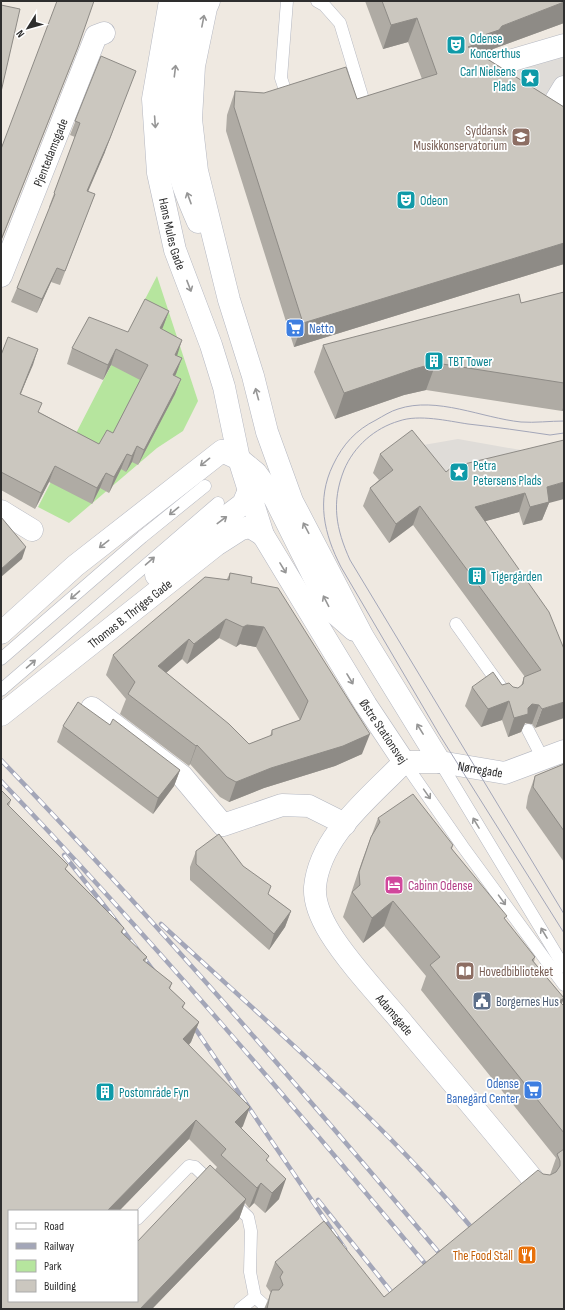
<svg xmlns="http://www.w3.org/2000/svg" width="565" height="1310" font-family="'Sofia Sans Condensed',sans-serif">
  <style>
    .green { fill: #b6e59e }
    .plaza { fill: #dfdcd8 }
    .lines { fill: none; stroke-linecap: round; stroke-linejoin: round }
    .lane-casing { stroke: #b4b7c1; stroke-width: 13 }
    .street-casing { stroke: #b4b7c1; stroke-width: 23 }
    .secondary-casing { stroke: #b4b7c1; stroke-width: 23 }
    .lane { stroke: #fff; stroke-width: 12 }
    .street { stroke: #fff; stroke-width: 22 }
    .secondary { stroke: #fff; stroke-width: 22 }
    .tram { stroke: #a3a6b8; stroke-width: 1 }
    .rail-casing { stroke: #a3a6b8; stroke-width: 4.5 }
    .rail { stroke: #fff; stroke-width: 3; stroke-dasharray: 9; stroke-linecap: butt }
    .wall { fill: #afaba4; fill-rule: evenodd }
    .shaded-wall { fill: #8e8b86 }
    .building { fill: #cbc7bf; stroke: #8e8b86; fill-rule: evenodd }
    .oneway { stroke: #969696 }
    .labels { text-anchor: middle; stroke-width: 3.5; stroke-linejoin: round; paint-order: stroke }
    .culture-label { font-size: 13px; fill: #0d838f; stroke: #fff; text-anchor: start }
    .education-label { font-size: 13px; fill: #785e54; stroke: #fff; text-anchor: end }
    .street-label { font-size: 13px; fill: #2e2e2e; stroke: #fff }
    .shop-label { font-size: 13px; fill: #366cbe; stroke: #fff; text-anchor: start }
    .hotel-label { font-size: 13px; fill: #b23c85; stroke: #fff; text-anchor: start }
    .service-label { font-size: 13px; fill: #4e5e75; stroke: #fff; text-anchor: start }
    .food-label { font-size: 13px; fill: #c56008; stroke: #fff; text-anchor: end }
  </style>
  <rect width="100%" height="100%" fill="#efe9e1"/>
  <polygon class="green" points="157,276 198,401 183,431 157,448 69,523 38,507"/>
  <g class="plaza">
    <polygon points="564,45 564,87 550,110 482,69"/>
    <polygon points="458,439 532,452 441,485 412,447"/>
  </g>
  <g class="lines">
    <g class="lane-casing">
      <g id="lane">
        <polyline points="287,1 281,78 288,99"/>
        <polyline points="317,1 324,5 340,23 365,106"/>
        <polyline points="456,624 501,687"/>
        <polyline points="1,659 142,537 205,486"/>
        <polyline points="1,690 218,503"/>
        <polyline points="528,730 543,759"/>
        <polyline points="404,762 463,847 564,985"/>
        <polyline points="440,762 564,967"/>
        <polyline points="231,1201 248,1217 251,1231 250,1272 255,1297"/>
        <polyline points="137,1219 189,1166 195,1167 214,1185"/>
        <polyline points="240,1309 255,1297 267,1308"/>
      </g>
    </g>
    <g class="street-casing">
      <g id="street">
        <polyline points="482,69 564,45"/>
        <polyline points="550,110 564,87"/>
        <path id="s1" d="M1,276L96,36L104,33"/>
        <polyline points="1,511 32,530"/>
        <polyline points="92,708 182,776 223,825 282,805 309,806 345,824"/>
        <path id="s2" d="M440,762L505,773L564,751"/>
      </g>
    </g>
    <g class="secondary-casing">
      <g id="secondary">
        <path id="s3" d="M170,1L153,99L158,173L175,250L211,345L224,387L239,459L263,535L366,705L404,762"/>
        <path d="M191,1C177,57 164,113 179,171C183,188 191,206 198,222"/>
        <polyline points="209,1 206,8 194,66 191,119 197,171 229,300 253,376 267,432 292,501 303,522 363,637 440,762"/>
        <polyline points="156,575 206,532 243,504 252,483"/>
        <polyline points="1,633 75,566 222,451 239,459 256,473 275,499 330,609 354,630"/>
        <path id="s4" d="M1,715L216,545L241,529L250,527L263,535"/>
        <path id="s5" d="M440,762H404C371,797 320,835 315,887C314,903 322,920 330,933C348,962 377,993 400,1020C446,1075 493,1130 539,1187"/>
      </g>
    </g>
    <use href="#lane" class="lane"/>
    <use href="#street" class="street"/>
    <use href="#secondary" class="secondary"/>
    <g class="tram">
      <path d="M564,421C550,421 535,423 521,422C482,418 437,396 398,409C391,411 383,416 376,420C356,430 343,444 333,465C316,500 324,534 341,567L439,734L564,933"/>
      <path d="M564,433L550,435C523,431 496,427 468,424C448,421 419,414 399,421C375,428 354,446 344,470C331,503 336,529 350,560L564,914"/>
    </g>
    <g class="rail-casing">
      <g id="rail">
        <path d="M1,760C156,921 302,1090 446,1261"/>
        <path d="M1,781C152,939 293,1105 432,1272"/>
        <polyline points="64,855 110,913 156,974"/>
        <path d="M161,924C269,1024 383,1121 477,1234"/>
        <polyline points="190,1021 345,1249"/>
        <polyline points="318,1200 405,1309"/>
      </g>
    </g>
    <use href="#rail" class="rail"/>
  </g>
  <g class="wall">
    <polygon points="365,1 564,1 564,23 493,49 490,54 483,56 564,107 564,264 294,347 226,131 227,115 235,91 357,99 422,79 408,42 383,49"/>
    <polygon points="101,56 105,152 88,192 95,194 60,285 51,282 37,313 11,302 17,288 50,208 49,207 75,137 70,135"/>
    <polygon points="564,292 564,410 562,411 426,390 404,395 335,419 314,372 323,345 521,303"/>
    <polygon points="169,311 162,329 177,356 182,358 175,376 181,379 175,394 138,465 132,462 126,472 121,469 109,493 100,488 92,504 49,482 35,509 1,490 1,355 38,349 21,394 39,412 99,444 113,433 140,380 111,365 103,380 67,364 72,348 128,332"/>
    <polygon points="564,440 549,503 542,520 523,525 519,512 485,521 564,649 535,728 532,724 525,723 521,732 508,737 502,720 481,727 465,706 472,687 502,685 518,688 521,686 524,677 525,677 413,525 389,543 363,506 370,488 379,480 373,473 380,454 446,472"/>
    <path d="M230,573L251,583L362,754L335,766L264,788L229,802L220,797L190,764L189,766L120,714L126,699L106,675L113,655L227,579ZM219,638L236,647L240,644L256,647L300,720L272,730L270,736L249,744L166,673L182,659L187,664Z"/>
    <polygon points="110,725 180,770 174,786 153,814 57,742 63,726"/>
    <polygon points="564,764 564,862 526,808 528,796 535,776"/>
    <path d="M1,790L11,800L9,806L67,870L124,928L122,933L147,957L145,962L172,983L170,989L185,1003L183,1008L199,1022L191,1042L189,1045L243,1126L241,1128L268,1161L279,1199L265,1213L254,1203L249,1208L245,1203L239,1219L152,1309H1ZM189,1139L217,1167L215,1170L137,1301L9,1211H119Z"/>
    <polygon points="378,818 453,845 452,849 505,920 535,957 534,962 564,998 561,1003 564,1006 564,1309 264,1309 271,1293 266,1286 275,1262 384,1297 543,1174 550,1175 556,1158 421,990 426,976 384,926 363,943 343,917 362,861"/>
    <polygon points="196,851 243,866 268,894 291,911 285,927 269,950 190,880 190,867"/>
  </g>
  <g class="shaded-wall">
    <polygon points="564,2 564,23 493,49 490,54 476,58 468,47 484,35 502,26"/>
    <polygon points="417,18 408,42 383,49 391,25"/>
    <polygon points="78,47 73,60 1,241 1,240"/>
    <polygon points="130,85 105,152 82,205 87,191"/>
    <polygon points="564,243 564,264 294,347 303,323"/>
    <polygon points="57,268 51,282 37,313 42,299"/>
    <polygon points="169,311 163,327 154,344 160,328"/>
    <polygon points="182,340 177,356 169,370 175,355"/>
    <polygon points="38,349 33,365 14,409"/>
    <polygon points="116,349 111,365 103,380 108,365"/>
    <polygon points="182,358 176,374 167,390 173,375"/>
    <polygon points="436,363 426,390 404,395 335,419 344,393 414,369"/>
    <polygon points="181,379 175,394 138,465 144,450"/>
    <polygon points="564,405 564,410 562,411"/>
    <polygon points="137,446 132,462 126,472 132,456"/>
    <polygon points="127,454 121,469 109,493 114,477"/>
    <polygon points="55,466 49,482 35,509 41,493"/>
    <polygon points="106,473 100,488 92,504 97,488"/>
    <polygon points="564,482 564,499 549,503 542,520 523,525 530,507 547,487"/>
    <polygon points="525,493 519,512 468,526 475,507"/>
    <polygon points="420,506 413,525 389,543 396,524"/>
    <polygon points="26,547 22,559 1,577 1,569"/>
    <polygon points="226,619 219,638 187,664 194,644"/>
    <polygon points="247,625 264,627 256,647 240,644 236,647 243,627"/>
    <polygon points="189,639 182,659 151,686 158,666"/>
    <polygon points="509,701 502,720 481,727 488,709"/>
    <polygon points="564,702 564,718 535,728 542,709"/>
    <polygon points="532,704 539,705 532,724 525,723 521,732 508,737 514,718"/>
    <polygon points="370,734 362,754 335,766 264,788 229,802 236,782 271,768"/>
    <polygon points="197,745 190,764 189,766 196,746"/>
    <polygon points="180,770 174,786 153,814 158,798"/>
    <polygon points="393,901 384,926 363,943 372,918"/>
    <polygon points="291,911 285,927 269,950 274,934"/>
    <polygon points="564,998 555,1022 559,1001"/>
    <polygon points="199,1022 191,1042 176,1059 183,1039"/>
    <polygon points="250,1107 243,1126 228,1142 235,1122"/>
    <polygon points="196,1120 189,1139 119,1211 107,1211"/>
    <polygon points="286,1179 279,1199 265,1213 272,1193"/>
    <polygon points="261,1183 254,1203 249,1208 257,1188"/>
    <polygon points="246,1199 239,1219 152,1309 140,1309"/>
  </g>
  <g class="building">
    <polygon points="57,1 94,1 78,47 1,240 1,149"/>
    <polygon points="382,1 564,1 564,2 502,26 499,30 484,35 478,43 468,47 564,107 564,243 303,323 234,107 235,91 264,93 346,67 357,99 437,74 417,18 391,25"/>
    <polygon points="1,5 20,9 1,92"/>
    <polygon points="101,56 136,71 110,138 87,191 95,194 65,271 57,268 42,299 17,288 55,194 54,193 80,123 75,121"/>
    <polygon points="564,292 564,383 436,363 414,369 344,393 323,345 519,294 521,303"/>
    <polygon points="145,299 169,311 160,328 182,340 175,355 182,358 173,375 181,379 144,450 137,446 132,456 127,454 114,477 106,473 97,488 55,466 41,493 1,472 1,355 8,337 38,349 20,394 42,403 38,412 99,444 107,430 113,433 148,365 116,349 108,365 72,348 89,317 128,332"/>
    <polygon points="412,430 446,472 452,467 564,440 564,482 547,487 549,502 530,507 525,493 475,507 549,612 564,649 564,702 542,709 539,705 532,704 528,708 528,714 514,718 509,701 488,709 472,687 493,672 502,685 509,683 513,687 518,688 523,684 524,677 541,670 420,506 396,524 370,488 393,470 380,454"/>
    <polygon points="1,517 26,547 1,569"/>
    <path d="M230,573L252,577L251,583L278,588L370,734L343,746L271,768L236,782L227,777L197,745L196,746L128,694L135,682L113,655L205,577L229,580ZM226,619L243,627L247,625L264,627L308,701L300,720L272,730V735L249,744L229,724L158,666L189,639L194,644Z"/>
    <polygon points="78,702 110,725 113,719 180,770 158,798 63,726"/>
    <polygon points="564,764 564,831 533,787 535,776"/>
    <polygon points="1,790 11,800 7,804 68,865 65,869 124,928 121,932 147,957 143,960 172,983 169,988 185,1003 182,1007 199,1022 183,1039 250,1107 235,1122 269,1156 266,1160 286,1179 272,1193 261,1183 257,1188 221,1155 226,1149 196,1120 107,1211 9,1211 9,1301 137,1301 137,1242 210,1165 246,1199 140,1309 1,1309"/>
    <polygon points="413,794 453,845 451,848 507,916 504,918 535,957 532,960 564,998 559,1001 564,1006 564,1133 430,965 440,957 393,901 372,918 352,892 360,885 359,872 371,837 380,822 378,818"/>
    <polygon points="219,834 243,866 271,886 268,894 291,911 274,934 196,864 196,851"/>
    <polygon points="564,1149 564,1309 267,1309 270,1295 272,1290 279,1290 283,1285 280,1277 283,1272 275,1262 324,1221 384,1297 538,1170 543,1174 550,1175 556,1172 560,1166 560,1161 557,1154"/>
  </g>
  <defs><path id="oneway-shaft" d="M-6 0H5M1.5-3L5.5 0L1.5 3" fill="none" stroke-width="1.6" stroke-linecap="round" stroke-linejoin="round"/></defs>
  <g class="oneway">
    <use href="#oneway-shaft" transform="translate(203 21) rotate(-79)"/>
    <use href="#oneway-shaft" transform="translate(175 71) rotate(-83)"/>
    <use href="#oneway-shaft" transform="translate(155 122) rotate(86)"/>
    <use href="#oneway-shaft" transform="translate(189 198) rotate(-110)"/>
    <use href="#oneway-shaft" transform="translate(189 286) rotate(69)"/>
    <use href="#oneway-shaft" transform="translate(257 394) rotate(-105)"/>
    <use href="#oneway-shaft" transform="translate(205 462) rotate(141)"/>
    <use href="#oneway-shaft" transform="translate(174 511) rotate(141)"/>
    <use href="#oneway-shaft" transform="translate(222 520) rotate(-37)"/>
    <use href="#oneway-shaft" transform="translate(306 528) rotate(-118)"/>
    <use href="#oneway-shaft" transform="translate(104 544) rotate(142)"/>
    <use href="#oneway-shaft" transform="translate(150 561) rotate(-41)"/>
    <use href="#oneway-shaft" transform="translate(283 568) rotate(59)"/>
    <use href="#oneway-shaft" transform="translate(75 595) rotate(139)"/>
    <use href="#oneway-shaft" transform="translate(326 601) rotate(-117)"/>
    <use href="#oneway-shaft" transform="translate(31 664) rotate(-41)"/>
    <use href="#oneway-shaft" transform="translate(350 679) rotate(59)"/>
    <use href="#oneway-shaft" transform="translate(420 729) rotate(-122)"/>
    <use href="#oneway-shaft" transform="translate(427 794) rotate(55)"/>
    <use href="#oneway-shaft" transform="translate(476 823) rotate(-121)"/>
    <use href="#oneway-shaft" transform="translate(502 900) rotate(54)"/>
    <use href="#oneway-shaft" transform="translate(544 933) rotate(-121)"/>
  </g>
  <defs>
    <g id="theatre-square" transform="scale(1)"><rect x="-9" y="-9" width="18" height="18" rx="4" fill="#0f9aa8" stroke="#fff"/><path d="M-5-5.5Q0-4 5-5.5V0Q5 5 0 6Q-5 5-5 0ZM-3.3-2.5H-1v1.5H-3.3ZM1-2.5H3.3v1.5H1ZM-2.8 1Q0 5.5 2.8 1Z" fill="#fff"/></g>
    <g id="sight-square" transform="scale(1)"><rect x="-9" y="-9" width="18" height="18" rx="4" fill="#0f9aa8" stroke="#fff"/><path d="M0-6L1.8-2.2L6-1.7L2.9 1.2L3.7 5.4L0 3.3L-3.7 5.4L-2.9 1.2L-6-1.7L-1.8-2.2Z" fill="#fff"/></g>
    <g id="school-square" transform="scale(1)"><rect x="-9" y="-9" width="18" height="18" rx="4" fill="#8d6e63" stroke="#fff"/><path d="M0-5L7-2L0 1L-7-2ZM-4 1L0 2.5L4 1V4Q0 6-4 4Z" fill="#fff"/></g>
    <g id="supermarket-square" transform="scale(1)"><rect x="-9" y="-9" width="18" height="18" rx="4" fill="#3f7fe0" stroke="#fff"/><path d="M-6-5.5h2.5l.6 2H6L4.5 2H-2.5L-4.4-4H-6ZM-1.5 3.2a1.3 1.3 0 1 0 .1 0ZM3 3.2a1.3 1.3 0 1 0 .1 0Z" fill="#fff"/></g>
    <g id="building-square" transform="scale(1)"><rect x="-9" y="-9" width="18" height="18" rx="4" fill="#0f9aa8" stroke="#fff"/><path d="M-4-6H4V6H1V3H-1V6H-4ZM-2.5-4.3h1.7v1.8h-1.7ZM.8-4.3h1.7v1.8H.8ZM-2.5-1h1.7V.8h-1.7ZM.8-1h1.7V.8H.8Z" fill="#fff"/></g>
    <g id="hotel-square" transform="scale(1)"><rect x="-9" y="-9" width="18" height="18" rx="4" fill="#d1479c" stroke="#fff"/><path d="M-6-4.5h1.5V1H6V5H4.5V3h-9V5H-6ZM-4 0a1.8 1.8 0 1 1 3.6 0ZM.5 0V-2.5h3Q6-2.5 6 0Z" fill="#fff"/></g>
    <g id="library-square" transform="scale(1)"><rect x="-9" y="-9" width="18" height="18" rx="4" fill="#8d6e63" stroke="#fff"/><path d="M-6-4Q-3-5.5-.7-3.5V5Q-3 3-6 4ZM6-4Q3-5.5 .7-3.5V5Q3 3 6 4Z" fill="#fff"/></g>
    <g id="civic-square" transform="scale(1)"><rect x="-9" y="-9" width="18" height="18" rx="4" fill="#5c6f8a" stroke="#fff"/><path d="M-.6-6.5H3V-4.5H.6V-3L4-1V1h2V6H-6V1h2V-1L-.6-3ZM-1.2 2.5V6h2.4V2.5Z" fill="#fff"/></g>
    <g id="restaurant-square" transform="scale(1)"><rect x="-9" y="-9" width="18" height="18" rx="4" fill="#e8710a" stroke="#fff"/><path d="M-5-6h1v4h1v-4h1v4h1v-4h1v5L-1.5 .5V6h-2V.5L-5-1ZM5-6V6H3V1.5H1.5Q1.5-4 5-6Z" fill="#fff"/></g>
  </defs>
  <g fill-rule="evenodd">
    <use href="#theatre-square" x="456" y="45"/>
    <use href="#sight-square" x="530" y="78"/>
    <use href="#school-square" x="521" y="137"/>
    <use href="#theatre-square" x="406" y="200"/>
    <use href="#supermarket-square" x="295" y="328"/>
    <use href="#building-square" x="434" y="361"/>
    <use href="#sight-square" x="459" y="472"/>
    <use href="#building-square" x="477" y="576"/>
    <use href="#hotel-square" x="394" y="885"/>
    <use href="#library-square" x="465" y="971"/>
    <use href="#civic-square" x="482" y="1001"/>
    <use href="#supermarket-square" x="533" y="1090"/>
    <use href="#building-square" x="105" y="1092"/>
    <use href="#restaurant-square" x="527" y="1255"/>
  </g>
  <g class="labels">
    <g class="culture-label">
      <text x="470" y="43">Odense<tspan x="470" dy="15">Koncerthus</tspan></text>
      <text x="516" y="76" text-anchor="end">Carl Nielsens<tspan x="516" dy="15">Plads</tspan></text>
      <text x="420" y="205">Odeon</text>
      <text x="448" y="366">TBT Tower</text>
      <text x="473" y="470">Petra<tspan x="473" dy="15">Petersens Plads</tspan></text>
      <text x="491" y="581">Tigergården</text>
      <text x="119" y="1097">Postområde Fyn</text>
    </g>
    <g class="education-label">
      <text x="507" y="135">Syddansk<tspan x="507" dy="15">Musikkonservatorium</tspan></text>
      <text x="479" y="976" text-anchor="start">Hovedbiblioteket</text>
    </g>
    <g class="street-label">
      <text dy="5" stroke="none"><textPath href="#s1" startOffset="133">Pjentedamsgade</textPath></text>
      <text dy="5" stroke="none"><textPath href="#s3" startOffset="236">Hans Mules Gade</textPath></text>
      <text dy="5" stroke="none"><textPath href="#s4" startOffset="164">Thomas B. Thriges Gade</textPath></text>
      <text transform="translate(384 731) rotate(56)" y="5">Østre Stationsvej</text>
      <text dy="5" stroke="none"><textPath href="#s2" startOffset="41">Nørregade</textPath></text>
      <text dy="5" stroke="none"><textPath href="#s5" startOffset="346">Adamsgade</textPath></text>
    </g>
    <g class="shop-label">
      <text x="309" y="333">Netto</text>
      <text x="519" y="1088" text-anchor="end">Odense<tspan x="519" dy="15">Banegård Center</tspan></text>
    </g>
    <g class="hotel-label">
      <text x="408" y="890">Cabinn Odense</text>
    </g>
    <g class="service-label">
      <text x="496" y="1006">Borgernes Hus</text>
    </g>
    <g class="food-label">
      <text x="513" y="1260">The Food Stall</text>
    </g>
  </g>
  <rect width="565" height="1310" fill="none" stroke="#2e2e2e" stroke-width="4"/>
  <rect x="8" y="1210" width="130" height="92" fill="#ffffff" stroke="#ababab"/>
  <rect x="16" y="1223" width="20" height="6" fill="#ffffff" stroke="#ababab"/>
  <text x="44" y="1230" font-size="12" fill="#2e2e2e">Road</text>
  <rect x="16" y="1243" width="20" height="6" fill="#a3a6b8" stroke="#ababab"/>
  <text x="44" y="1250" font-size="12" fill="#2e2e2e">Railway</text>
  <rect x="16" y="1260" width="20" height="12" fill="#b6e59e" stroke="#ababab"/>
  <text x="44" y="1270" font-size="12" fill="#2e2e2e">Park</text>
  <rect x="16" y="1280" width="20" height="12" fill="#cbc7bf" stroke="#ababab"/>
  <text x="44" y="1290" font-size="12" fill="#2e2e2e">Building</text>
  <g transform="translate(28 28) rotate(233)" stroke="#ffffff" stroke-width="3" paint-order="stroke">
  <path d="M0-3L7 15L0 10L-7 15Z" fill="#2e2e2e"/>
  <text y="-6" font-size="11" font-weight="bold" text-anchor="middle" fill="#2e2e2e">N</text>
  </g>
</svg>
